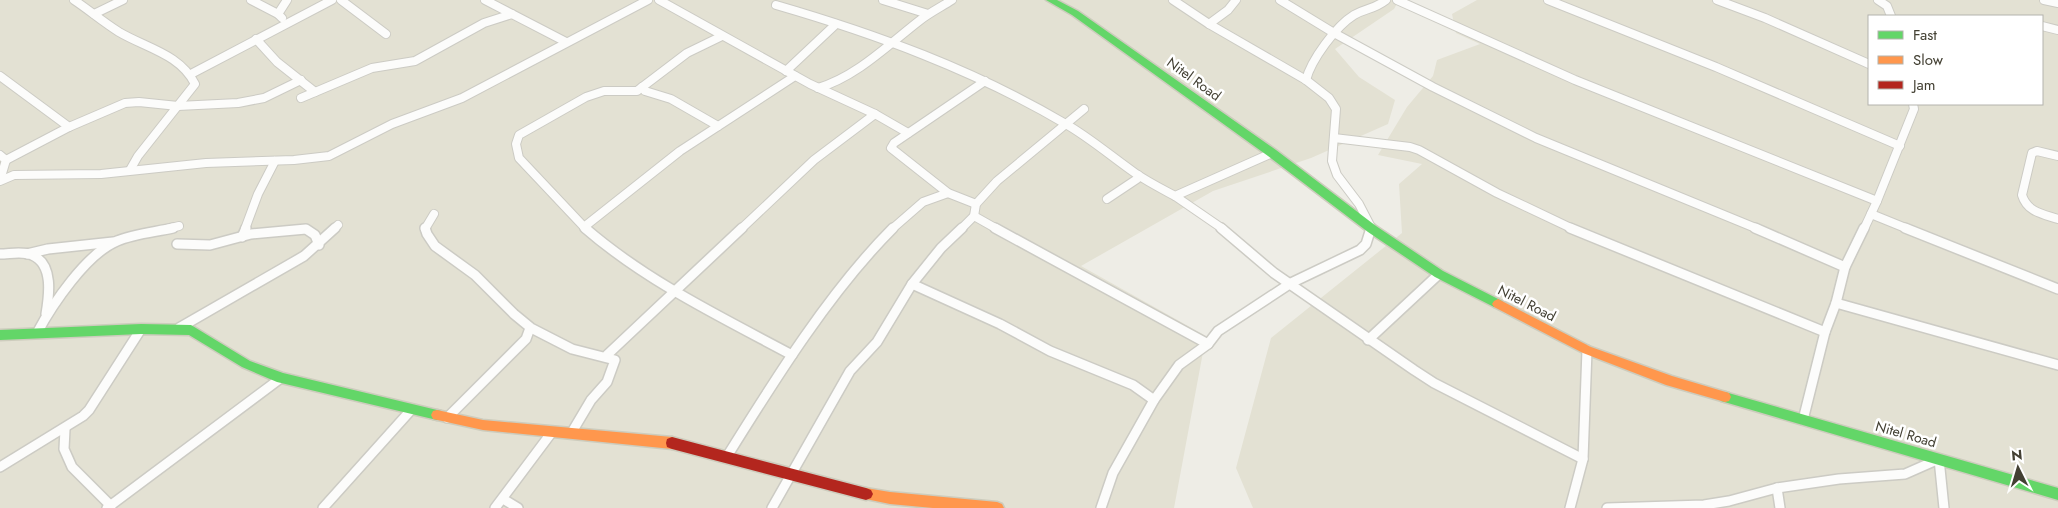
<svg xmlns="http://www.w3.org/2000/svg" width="2058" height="508" font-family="Jost,sans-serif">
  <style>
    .residential { fill: #e3e1d3; fill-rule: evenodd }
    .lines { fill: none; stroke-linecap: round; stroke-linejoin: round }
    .street-far1-casing { stroke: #cccbc4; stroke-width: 10 }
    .street-casing { stroke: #cccbc4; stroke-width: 12 }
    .fast-casing { stroke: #cdccbd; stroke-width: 3 }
    .slow-casing { stroke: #cdccbd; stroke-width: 3 }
    .jam-casing { stroke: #cdccbd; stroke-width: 3 }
    .street-far1 { stroke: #fcfcfb; stroke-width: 8 }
    .street { stroke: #fcfcfb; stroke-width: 9 }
    .fast { fill: #63d668; fill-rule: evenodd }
    .slow { fill: #ff974d; fill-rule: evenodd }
    .jam { fill: #b3261e; fill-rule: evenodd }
    .labels { text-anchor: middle; stroke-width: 5; stroke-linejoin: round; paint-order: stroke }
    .street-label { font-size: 14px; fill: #434033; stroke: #fff }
  </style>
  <rect width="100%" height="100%" fill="#eeede6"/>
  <g class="residential">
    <polygon points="0,0 1399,0 1394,9 1335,49 1359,77 1395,100 1388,124 1311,158 1213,191 1081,266 1206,336 1174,508 0,508"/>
    <path d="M1477,0H2058V508H1253L1236,468L1271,338L1402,233L1399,184L1422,164L1378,155L1407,107L1433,76L1437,60L1480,44L1456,33L1452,14ZM1869,16H2042V104H1869Z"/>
  </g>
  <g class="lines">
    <g class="street-far1-casing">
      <g id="street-far1">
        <path d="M74,0C89,10 103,22 119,32C146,48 180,54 195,84L138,156L130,170"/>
        <polyline points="251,0 278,14"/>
        <polyline points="341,0 386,34"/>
        <polyline points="485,0 566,42"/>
        <polyline points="659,0 810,84 875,114 908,133"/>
        <polyline points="883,0 928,14"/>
        <polyline points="1173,0 1209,24 1306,80 1329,98 1336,109 1332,161 1337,175 1359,204 1372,229"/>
        <polyline points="1280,0 1334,33 1433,87 1536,138 1758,229"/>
        <polyline points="1397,0 1575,80 1877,201"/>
        <polyline points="1548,0 1716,67 1900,146"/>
        <polyline points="1717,0 1765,18 1869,64"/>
        <polyline points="1878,0 1887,6 1891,16"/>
        <polyline points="2044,0 2058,3"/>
        <path d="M776,5C876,34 974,70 1064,123C1089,137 1112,157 1135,173C1148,182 1162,189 1175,196L1272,153"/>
        <polyline points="94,14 123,0"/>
        <polyline points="282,18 278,14 287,0"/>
        <polyline points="1209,24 1228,10 1236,0"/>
        <polyline points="2042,26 2058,30"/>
        <polyline points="256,39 277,62 315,92"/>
        <polyline points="786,71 836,24"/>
        <polyline points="191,74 332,0"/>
        <polyline points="0,76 69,127 125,103 139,102 178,106 238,103 264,98 301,80"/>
        <path d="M1306,80C1311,60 1336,26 1354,15C1366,8 1373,10 1386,0"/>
        <polyline points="642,87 645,91 671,99 718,126"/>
        <path d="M818,88C856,77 888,45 919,21C929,13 941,7 952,0"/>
        <polyline points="301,98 372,68 415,61 484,23 512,14"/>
        <polyline points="1334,138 1410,147 1419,150 1497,193 1573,229"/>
        <polyline points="0,155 6,160 0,180"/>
        <path d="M2058,156L2037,151L2032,153L2022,195C2027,212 2043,214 2058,219"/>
        <polyline points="6,160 69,127"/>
        <polyline points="0,181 14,175 101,174 206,163 294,160 329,156 392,124 462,98 648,0"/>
        <polyline points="1175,196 1223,229"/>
        <polyline points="1107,199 1137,179 1138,175"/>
        <polyline points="976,204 948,193 891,148 894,143 985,81"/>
        <polyline points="1871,214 1908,229"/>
        <polyline points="974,216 997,229"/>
        <polyline points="584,227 680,151 795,76"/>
        <polyline points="167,229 179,226"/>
        <polyline points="245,229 258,194 275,161"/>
        <polyline points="334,229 338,225"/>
        <polyline points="425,229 434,214"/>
        <polyline points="586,229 519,158 516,144 519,135 586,97 604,91 637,91 687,53 722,36"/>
        <polyline points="741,229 814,160 875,114"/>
        <polyline points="892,229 923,202 948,193"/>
        <polyline points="961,229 974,216 976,204 997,181 1084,109"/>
        <polyline points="1864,229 1877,201 1914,109 1913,104"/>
      </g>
    </g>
    <g class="street-casing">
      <g id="street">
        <polyline points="425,228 427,234 435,246 475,275 514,314 531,328 572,349 615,360 607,382 591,400 572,432"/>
        <path d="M585,228C646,281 721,317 792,355"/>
        <polyline points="995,228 1208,344"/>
        <polyline points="1221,228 1274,273 1414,370 1434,383 1583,459"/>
        <polyline points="1570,228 1825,332"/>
        <polyline points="1755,228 1845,267"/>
        <polyline points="1905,228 2058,289"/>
        <polyline points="242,237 246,228"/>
        <polyline points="177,244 210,245 251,234 306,229 315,235 319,245"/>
        <path d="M0,254C10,254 23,251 32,255C54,264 49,296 46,314"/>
        <polyline points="27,254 48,249 113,242"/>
        <polyline points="912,284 1000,324 1050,351 1133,385 1154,400"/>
        <polyline points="1836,303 2058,365"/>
        <polyline points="179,328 304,256 335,228"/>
        <path d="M37,333C52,305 86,254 117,241C133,234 155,232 173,228"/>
        <polyline points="1368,340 1439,274"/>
        <polyline points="607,355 742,228"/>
        <polyline points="447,418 526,339 530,328"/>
        <polyline points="1803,420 1825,332 1836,303 1845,267 1864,228"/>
        <polyline points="65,429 64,449 72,467 111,506"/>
        <path d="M726,458C774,381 829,292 893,228"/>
        <polyline points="0,467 83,416 89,410 141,329"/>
        <polyline points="1777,488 1780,508"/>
        <polyline points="503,499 518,508"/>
        <polyline points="107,508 281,378"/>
        <polyline points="323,508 411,410"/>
        <polyline points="495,508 552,432"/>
        <polyline points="772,508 850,371 877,342 912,284 941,248 962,228"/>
        <polyline points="1101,508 1113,473 1154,400 1179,365 1208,344 1218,331 1291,283 1360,250 1366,244 1371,228"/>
        <polyline points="1570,508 1583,459 1587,350"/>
        <polyline points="1607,508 1704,505 1729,501 1777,488 1839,479 1905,474 1939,459 1944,508"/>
      </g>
    </g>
    <g class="fast-casing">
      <g id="fast">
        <polygon points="1046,0 1057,0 1078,11 1276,150 1376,226 1443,271 1502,301 1504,304 1502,307 1494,307 1435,277 1368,232 1268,156 1072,15"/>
        <polygon points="141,324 191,325 250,361 283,373 437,410 441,411 443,415 441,419 437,420 277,382 242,367 189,335 141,334 0,340 0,330"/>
        <polygon points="1725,392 2058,488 2058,500 1721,401 1719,397 1721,393"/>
      </g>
    </g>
    <g class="slow-casing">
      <g id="slow">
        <polygon points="1498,299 1591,347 1672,376 1729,393 1731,397 1729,401 1725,402 1666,385 1583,353 1494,307 1492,304 1494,301"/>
        <polygon points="437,410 483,420 672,437 677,439 678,443 677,447 672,449 483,430 433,419 431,415 433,411"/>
        <polygon points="866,488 890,492 997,502 1002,504 1004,508 933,508 890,504 861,498 859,494 861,490"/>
      </g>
    </g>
    <g class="jam-casing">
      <polygon id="jam" points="672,437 866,488 871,490 873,494 871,498 866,500 672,449 667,447 666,443 667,439"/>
    </g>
    <use href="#street-far1" class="street-far1"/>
    <use href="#street" class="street"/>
    <use href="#fast" class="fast"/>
    <use href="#slow" class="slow"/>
    <use href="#jam" class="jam"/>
  </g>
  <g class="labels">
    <g class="street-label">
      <text transform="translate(1194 79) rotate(36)" y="5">Nitel Road</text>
      <text transform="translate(1527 303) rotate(27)" y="5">Nitel Road</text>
      <text transform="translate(1906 434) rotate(16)" y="5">Nitel Road</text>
    </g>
  </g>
  <rect x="1868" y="15" width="175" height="90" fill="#ffffff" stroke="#b4b3ad"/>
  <rect x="1878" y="31" width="25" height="8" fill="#63d668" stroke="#b4b3ad"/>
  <text x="1913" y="40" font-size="15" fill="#434033">Fast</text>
  <rect x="1878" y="56" width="25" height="8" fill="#ff974d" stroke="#b4b3ad"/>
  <text x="1913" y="65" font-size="15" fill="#434033">Slow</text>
  <rect x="1878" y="81" width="25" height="8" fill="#b3261e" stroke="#b4b3ad"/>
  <text x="1913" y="90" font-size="15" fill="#434033">Jam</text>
  <g transform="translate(2018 468) rotate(355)" stroke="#ffffff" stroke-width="4" paint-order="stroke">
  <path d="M0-4L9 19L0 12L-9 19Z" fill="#434033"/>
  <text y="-8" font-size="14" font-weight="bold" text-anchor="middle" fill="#434033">N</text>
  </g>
</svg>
